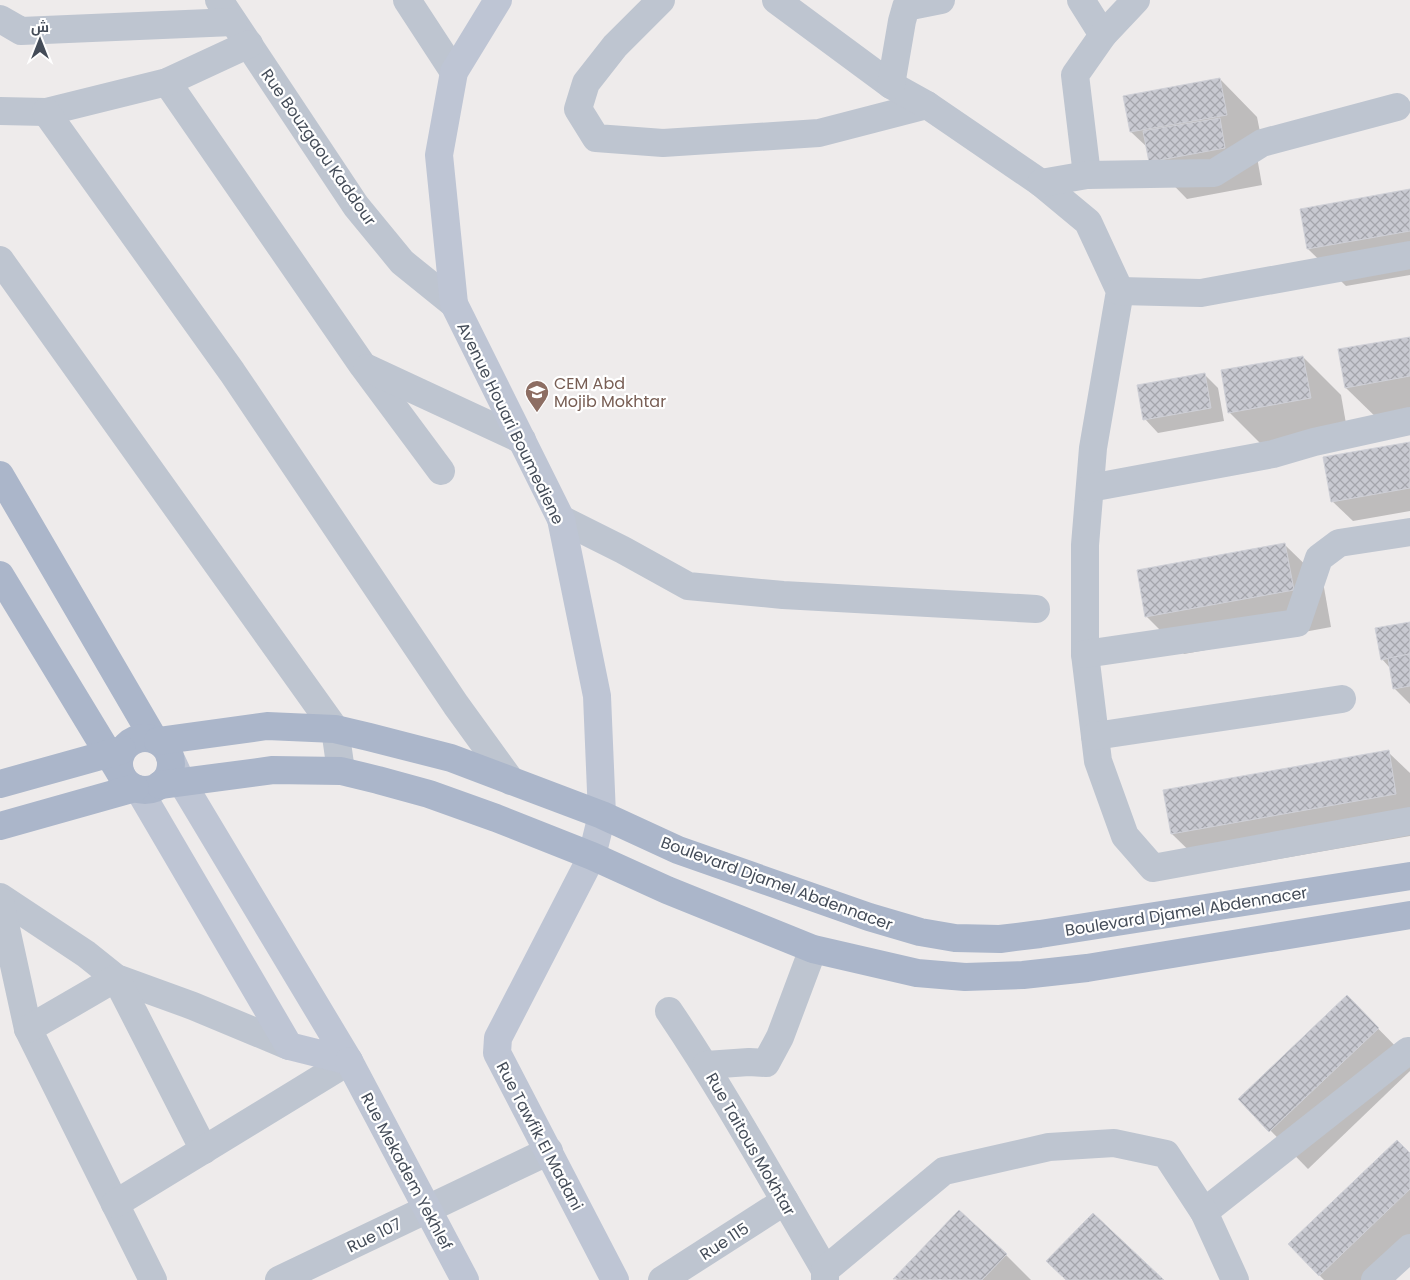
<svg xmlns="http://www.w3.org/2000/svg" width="1410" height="1280" font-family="Poppins,Cairo,sans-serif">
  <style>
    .shadow { fill: #0003 }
    .building { fill: url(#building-cross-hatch); stroke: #cfd0d7 }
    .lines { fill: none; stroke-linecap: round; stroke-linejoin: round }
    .street { stroke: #bec5d0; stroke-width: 28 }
    .secondary { stroke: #bec5d4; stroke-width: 28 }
    .primary { stroke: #abb6ca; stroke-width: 28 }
    .labels { text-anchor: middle; stroke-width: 4.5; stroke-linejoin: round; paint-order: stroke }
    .street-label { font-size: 16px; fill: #444c58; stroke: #fff }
    .education-label { font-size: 16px; fill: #785e54; stroke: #fff; text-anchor: start }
  </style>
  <defs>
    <pattern id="building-cross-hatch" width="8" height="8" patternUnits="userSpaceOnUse" patternTransform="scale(1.25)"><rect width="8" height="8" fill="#c8c9d1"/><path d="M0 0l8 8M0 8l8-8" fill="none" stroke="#a4a5ac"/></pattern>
  </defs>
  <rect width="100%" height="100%" fill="#eeebeb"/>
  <g class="shadow">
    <polygon points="1220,79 1257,117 1264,152 1257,157 1262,185 1187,199 1150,161 1148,148 1131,132"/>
    <polygon points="1410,190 1410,275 1346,286 1308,249 1301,210"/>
    <polygon points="1410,338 1410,421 1384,425 1346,388"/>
    <polygon points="1303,357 1341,395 1348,435 1267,450 1229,412"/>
    <polygon points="1205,375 1218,388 1224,421 1158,433 1145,419"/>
    <polygon points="1410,443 1410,511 1353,521 1332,501"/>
    <polygon points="1285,545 1323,582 1331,627 1184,654 1146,616"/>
    <polygon points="1410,623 1410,704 1394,688 1390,668 1382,659"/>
    <polygon points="1388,752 1410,773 1410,836 1210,871 1172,834"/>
    <polygon points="1347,997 1410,1061 1410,1071 1308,1169 1240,1099"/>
    <polygon points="1410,1155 1410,1263 1392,1280 1324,1280 1289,1244"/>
    <polygon points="959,1212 1006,1255 1031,1280 896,1280"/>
  </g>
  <g class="building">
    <polygon points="1220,78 1227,115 1130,132 1123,96"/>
    <polygon points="1220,118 1225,148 1149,162 1143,131"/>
    <polygon points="1410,189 1410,231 1307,249 1300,209"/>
    <polygon points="1410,337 1410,376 1345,388 1338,349"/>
    <polygon points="1303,356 1311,398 1228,413 1221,370"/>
    <polygon points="1205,373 1211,408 1143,420 1137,385"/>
    <polygon points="1410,442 1410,488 1331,502 1323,457"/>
    <polygon points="1285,543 1294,590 1145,617 1137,570"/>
    <polygon points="1410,622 1410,654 1381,660 1375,628"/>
    <polygon points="1410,654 1410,686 1393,689 1388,658"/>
    <polygon points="1389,750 1396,794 1171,834 1163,790"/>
    <polygon points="1347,995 1379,1028 1269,1132 1238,1099"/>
    <polygon points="1397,1140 1410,1153 1410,1189 1319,1276 1288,1244"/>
    <polygon points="959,1210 1007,1254 982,1280 893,1279"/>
    <polygon points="1093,1213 1164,1280 1066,1280 1046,1261"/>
  </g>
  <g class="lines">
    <g class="street">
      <polyline points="219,0 356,206 402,262 454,304"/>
      <polyline points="407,0 454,72"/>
      <polyline points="661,0 615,46 586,83 578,109 596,138 663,143 819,133 927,105"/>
      <polyline points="776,0 891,85 927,105 1041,183 1088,222 1120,291 1093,448 1085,545 1085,654 1098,761 1125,836 1153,868 1410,821"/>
      <polyline points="1081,0 1103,35"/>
      <polyline points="0,19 21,31 233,22"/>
      <polyline points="167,82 363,366 441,471"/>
      <polyline points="891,85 902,21 906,7 941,0"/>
      <polyline points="0,111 46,112 167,82 249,44"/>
      <polyline points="46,112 232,372 456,705 511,781"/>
      <polyline points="1087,175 1075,75 1103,35 1136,0"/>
      <polyline points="1041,183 1087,175 1214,173 1262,143 1397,107"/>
      <polyline points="0,260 335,729 341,771"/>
      <polyline points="1120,291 1201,293 1410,255"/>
      <polyline points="367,368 522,440"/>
      <polyline points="1090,488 1273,454 1314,442 1410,421"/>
      <polyline points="561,519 623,550 688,586 783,595 1036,609"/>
      <polyline points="1085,654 1297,623 1319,558 1339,543 1410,532"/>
      <polyline points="1095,736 1342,699"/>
      <polyline points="0,897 86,954 116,978 193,1006 289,1046"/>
      <polyline points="0,901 28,1029 153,1280"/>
      <path d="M669,1011C725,1094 774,1183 825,1270V1280"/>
      <polyline points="28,1029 116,978 204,1150"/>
      <polyline points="706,1065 749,1062 766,1063 780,1037 813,949"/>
      <polyline points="115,1204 349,1061"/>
      <polyline points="1204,1212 1408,1051"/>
      <polyline points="825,1270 944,1171 1049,1147 1114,1143 1166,1154 1204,1212 1235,1280"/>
      <polyline points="279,1280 549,1151"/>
      <polyline points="662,1280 785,1201"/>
      <polyline points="1375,1280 1410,1248"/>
    </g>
    <g class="secondary">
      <polyline points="498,0 454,72 439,155 454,304 561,519 597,696 602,815 592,856 498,1038 497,1053 615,1280"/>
      <polyline points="139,790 289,1046 349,1061 181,781 170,757"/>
      <polyline points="349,1061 465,1280"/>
    </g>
    <g class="primary">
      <polyline points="0,475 154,739"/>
      <polyline points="0,575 122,776"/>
      <circle cx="145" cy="764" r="26"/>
      <polyline points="158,741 267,726 335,729 369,737 451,758 602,815 678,850 869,917 920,932 955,938 1000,939 1040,934 1410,876"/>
      <polyline points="0,784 122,750"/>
      <polyline points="160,785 273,770 341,771 378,780 429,794 496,818 592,856 667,890 813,949 917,973 965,977 1023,975 1087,968 1410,915"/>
      <polyline points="0,826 135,788"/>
    </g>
  </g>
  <defs>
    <g id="school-pin" transform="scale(1.25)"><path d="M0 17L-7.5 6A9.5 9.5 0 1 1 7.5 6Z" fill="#8d6e63" stroke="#fff"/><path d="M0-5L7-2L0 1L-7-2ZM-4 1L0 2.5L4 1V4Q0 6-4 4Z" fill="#fff"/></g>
  </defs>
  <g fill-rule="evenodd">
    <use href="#school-pin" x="537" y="392"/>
  </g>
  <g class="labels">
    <g class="street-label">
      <text transform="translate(319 147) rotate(55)" y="6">Rue Bouzgaou Kaddour</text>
      <text transform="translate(511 423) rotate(64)" y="6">Avenue Houari Boumediene</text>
      <text transform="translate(777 883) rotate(20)" y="6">Boulevard Djamel Abdennacer</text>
      <text transform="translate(1186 911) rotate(-9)" y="6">Boulevard Djamel Abdennacer</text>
      <text transform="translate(540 1136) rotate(62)" y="6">Rue Tawfik El Madani</text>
      <text transform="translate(751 1144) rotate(60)" y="6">Rue Taitous Mokhtar</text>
      <text transform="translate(407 1171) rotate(62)" y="6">Rue Mekadem Yekhlef</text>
      <text transform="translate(374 1235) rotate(-26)" y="6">Rue 107</text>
      <text transform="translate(724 1241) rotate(-33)" y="6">Rue 115</text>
    </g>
    <g class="education-label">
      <text x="554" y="389">CEM Abd<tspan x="554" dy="18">Mojib Mokhtar</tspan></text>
    </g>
  </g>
  <g transform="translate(40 40)" stroke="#ffffff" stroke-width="4" paint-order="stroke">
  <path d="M0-4L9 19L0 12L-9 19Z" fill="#444c58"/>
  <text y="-8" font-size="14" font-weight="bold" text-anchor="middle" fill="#444c58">ش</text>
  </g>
</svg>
